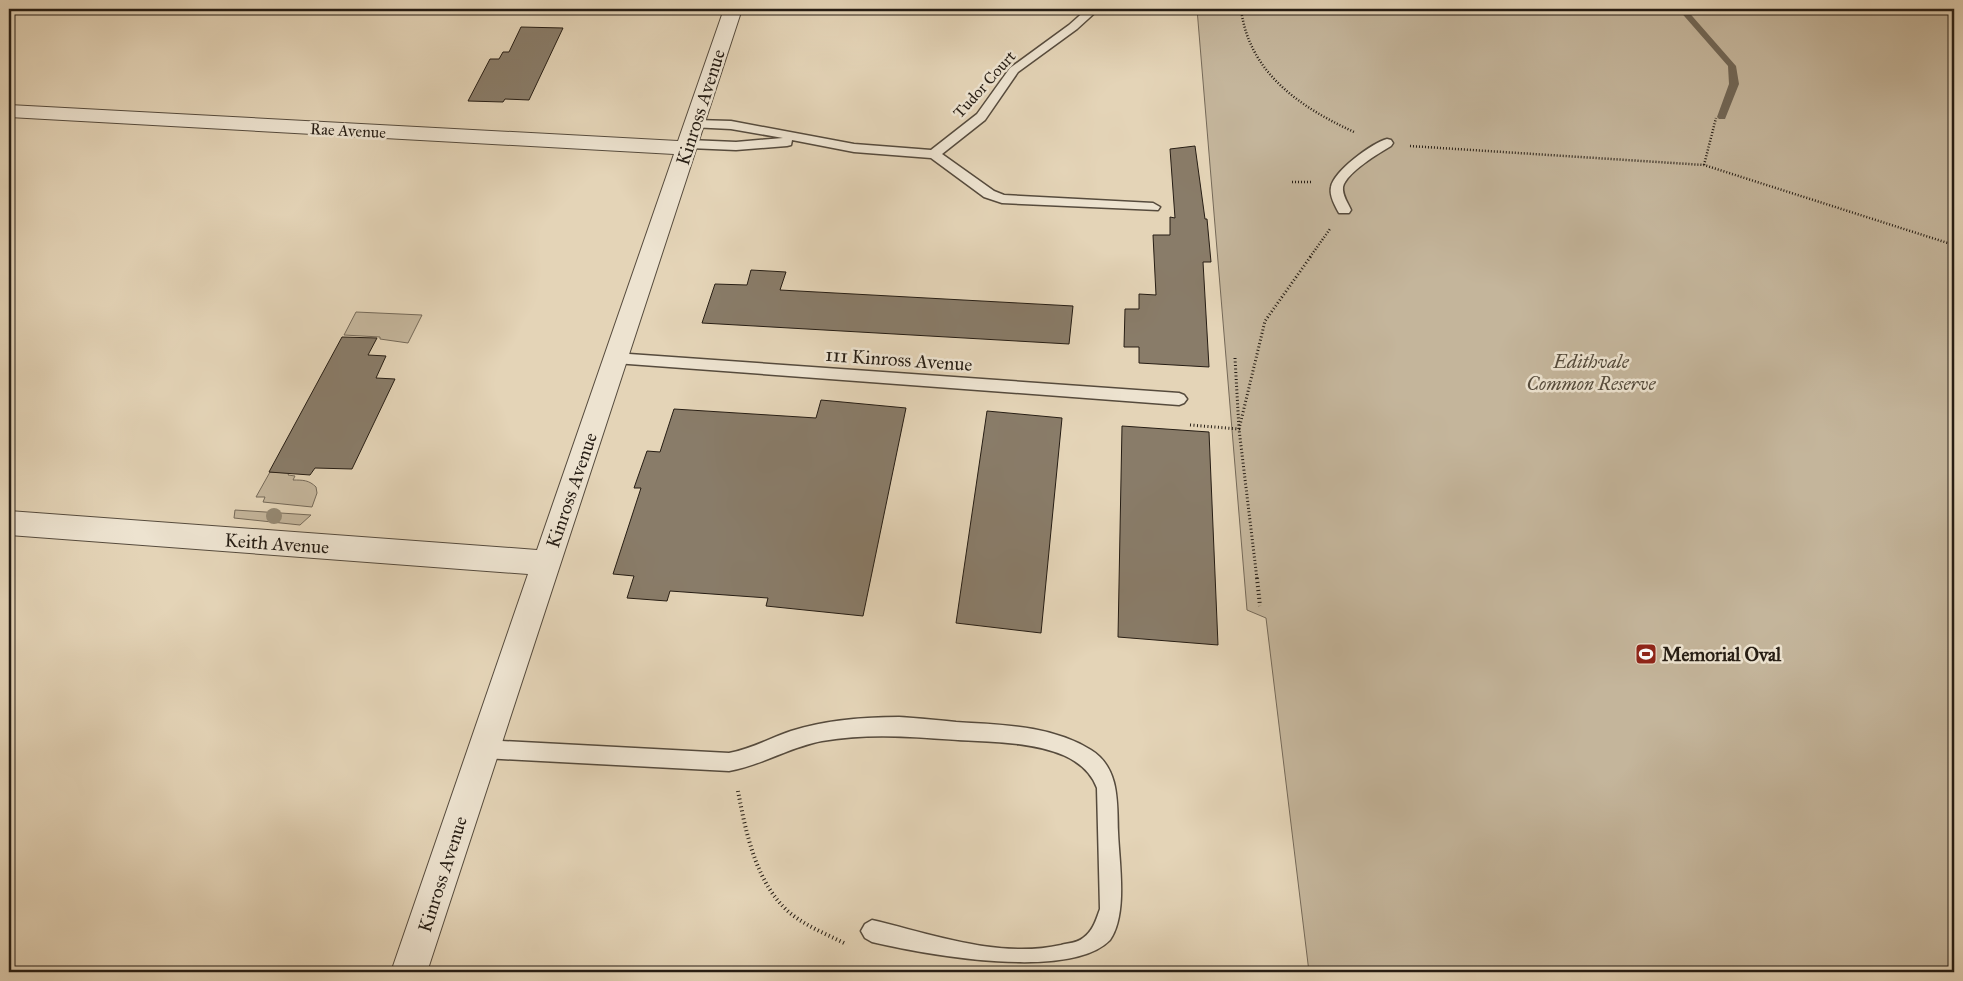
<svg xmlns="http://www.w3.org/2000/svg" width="1963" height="981" font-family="'IM FELL Great Primer',serif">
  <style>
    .green { fill: #c4b59b; stroke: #756958 }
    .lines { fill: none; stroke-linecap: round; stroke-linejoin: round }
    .stream { fill: #716655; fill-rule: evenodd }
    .building { fill: #897c69; stroke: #261d14 }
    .lane-casing { stroke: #564b3d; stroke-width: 3 }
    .street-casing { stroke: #564b3d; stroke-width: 2 }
    .path-far2 { stroke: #261d14; stroke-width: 2.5; stroke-dasharray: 1 2; stroke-linecap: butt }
    .path-far1 { stroke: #261d14; stroke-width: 3; stroke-dasharray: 1 2.5; stroke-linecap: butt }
    .path { stroke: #261d14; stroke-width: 4; stroke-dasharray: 1 3; stroke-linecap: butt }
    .lane { fill: #ede3d0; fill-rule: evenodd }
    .street { fill: #ede3d0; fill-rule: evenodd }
    .tree { fill: #958973 }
    .labels { text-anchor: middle; stroke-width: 5; stroke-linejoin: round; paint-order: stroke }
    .far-street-label { font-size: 16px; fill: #261d14; stroke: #ede3d0 }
    .street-label { font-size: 19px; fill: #261d14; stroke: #ede3d0 }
    .park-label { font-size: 19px; font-style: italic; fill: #554b3c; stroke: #ede3d0 }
    .poi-label { font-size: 19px; font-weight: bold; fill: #261d14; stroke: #ede3d0; text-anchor: start }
  </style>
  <rect width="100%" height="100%" fill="#e4d4b7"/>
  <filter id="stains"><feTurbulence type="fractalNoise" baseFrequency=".004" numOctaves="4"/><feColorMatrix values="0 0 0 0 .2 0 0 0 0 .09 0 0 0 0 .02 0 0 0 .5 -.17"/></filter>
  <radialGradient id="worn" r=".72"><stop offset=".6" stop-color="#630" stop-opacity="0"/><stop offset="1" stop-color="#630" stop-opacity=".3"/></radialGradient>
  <g class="green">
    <polygon points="1197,9 1954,9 1954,972 1309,972 1266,618 1247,610"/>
    <polygon points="356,312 422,315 408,343 380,339 380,337 344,335"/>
    <path d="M270,472L289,473L288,475L295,476L293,480C303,480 309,480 316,487L317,493L312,507L263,502L265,497H256Z"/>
    <polygon points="235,510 311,515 300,525 234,518"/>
  </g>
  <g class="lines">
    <polygon class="stream" points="1678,9 1686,9 1736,66 1739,84 1725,119 1719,119 1717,117 1729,84 1728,66"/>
  </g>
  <g class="building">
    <polygon points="521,27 563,28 529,100 505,99 503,102 468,101 490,59 499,59 503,52 509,52"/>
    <polygon points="1195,146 1205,219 1207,219 1211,262 1203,262 1209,367 1139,363 1139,347 1124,347 1125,309 1139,309 1139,294 1156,295 1153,235 1170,235 1170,217 1175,218 1170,149"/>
    <polygon points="751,270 786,272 780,290 1073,306 1069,344 702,323 715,284 747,285"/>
    <polygon points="342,337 377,338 368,355 386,356 376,378 395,379 352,469 315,468 310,475 269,472"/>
    <polygon points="821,400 906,408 863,616 766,606 768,598 670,591 667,601 627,598 634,576 613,574 641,488 634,488 647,451 660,452 674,409 816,418"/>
    <polygon points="987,411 1062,418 1041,633 956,623"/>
    <polygon points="1122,426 1209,432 1218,645 1118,637"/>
  </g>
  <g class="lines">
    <g class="lane-casing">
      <g id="lane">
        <polygon points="1087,9 1099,9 1077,29 1018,72 985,120 942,154 994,191 1004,195 1153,203 1160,207 1158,210 1002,203 984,197 931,158 854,152 792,140 791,145 787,146 736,150 689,148 683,144 689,140 736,142 783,138 731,129 691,127 689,124 691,121 695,120 731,121 854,144 931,150 977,114 1010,68 1069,25"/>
        <path d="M1387,139L1391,140L1393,143L1391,146C1379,153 1346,173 1343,187C1342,195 1348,203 1351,210L1349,213H1339C1335,206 1329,195 1331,187C1334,171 1372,143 1387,139Z"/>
        <polygon points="615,353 1179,393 1184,395 1187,399 1184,403 1179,405 615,363 610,362 608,358 610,354"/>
        <path d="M899,717C918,718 937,720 956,722C1001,725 1051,725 1091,750C1120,768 1117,803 1118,832C1119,862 1128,914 1110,940C1070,981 928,955 872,942L865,938L861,931L865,924L872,920C932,934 999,959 1061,945C1068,943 1077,943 1083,938C1093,931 1096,920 1100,909L1097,788C1091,772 1079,762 1063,755C1031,742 993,742 958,740C911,737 870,733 822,741C790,747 762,765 729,771L484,758L477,755L474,749L477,743L484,740L729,753C751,749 770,738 791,731C825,720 864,717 899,717Z"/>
      </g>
    </g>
    <g class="street-casing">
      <polygon id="street" points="724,9 742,9 427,972 391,972 528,574 9,535 9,511 537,550 674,154 9,117 9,105 678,141"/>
    </g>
    <g class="path-far2">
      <path d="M1241,9C1249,73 1300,107 1354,132"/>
      <polyline points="1410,146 1704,165 1954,245"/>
      <polyline points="1704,165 1716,118"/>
      <polyline points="1292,182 1312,182"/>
      <polyline points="1310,257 1330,229"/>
    </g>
    <g class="path-far1">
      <polyline points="1235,358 1239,429 1257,579"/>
      <polyline points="1190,425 1239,429 1265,321 1311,256"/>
    </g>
    <g class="path">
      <polyline points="1257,578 1260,606"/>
      <path d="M738,791C746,833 756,884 790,913C806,926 826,934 844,943"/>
    </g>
    <use href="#lane" class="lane"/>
    <use href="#street" class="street"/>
  </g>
  <circle class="tree" cx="274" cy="516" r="8"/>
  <defs>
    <g id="stadium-square" transform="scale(1.125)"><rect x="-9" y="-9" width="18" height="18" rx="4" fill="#8f2418" stroke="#ede3d0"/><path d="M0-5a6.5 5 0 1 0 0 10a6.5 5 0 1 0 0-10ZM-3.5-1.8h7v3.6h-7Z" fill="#fff"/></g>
  </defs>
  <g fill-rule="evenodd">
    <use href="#stadium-square" x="1646" y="654"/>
  </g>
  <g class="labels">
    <g class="far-street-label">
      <text transform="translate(984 84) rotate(-48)" y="6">Tudor Court</text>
      <text transform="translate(348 130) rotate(3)" y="6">Rae Avenue</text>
    </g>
    <g class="street-label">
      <text transform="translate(700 107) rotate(-72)" y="7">Kinross Avenue</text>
      <text transform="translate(899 359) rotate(4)" y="7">111 Kinross Avenue</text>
      <text transform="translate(571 490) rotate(-71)" y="7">Kinross Avenue</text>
      <text transform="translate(277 543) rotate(4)" y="7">Keith Avenue</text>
      <text transform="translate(442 874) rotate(-72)" y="7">Kinross Avenue</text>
    </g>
    <g class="park-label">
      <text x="1591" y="368">Edithvale<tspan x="1591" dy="22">Common Reserve</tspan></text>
    </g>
    <g class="poi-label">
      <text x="1662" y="661">Memorial Oval</text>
    </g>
  </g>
  <rect width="1963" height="981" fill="none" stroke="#e4d4b7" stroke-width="30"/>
  <rect x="10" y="10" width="1943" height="961" fill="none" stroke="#261d14" stroke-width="2.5"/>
  <rect x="15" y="15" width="1933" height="951" fill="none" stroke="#261d14"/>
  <rect width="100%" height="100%" filter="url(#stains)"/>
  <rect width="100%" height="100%" fill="url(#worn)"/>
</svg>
